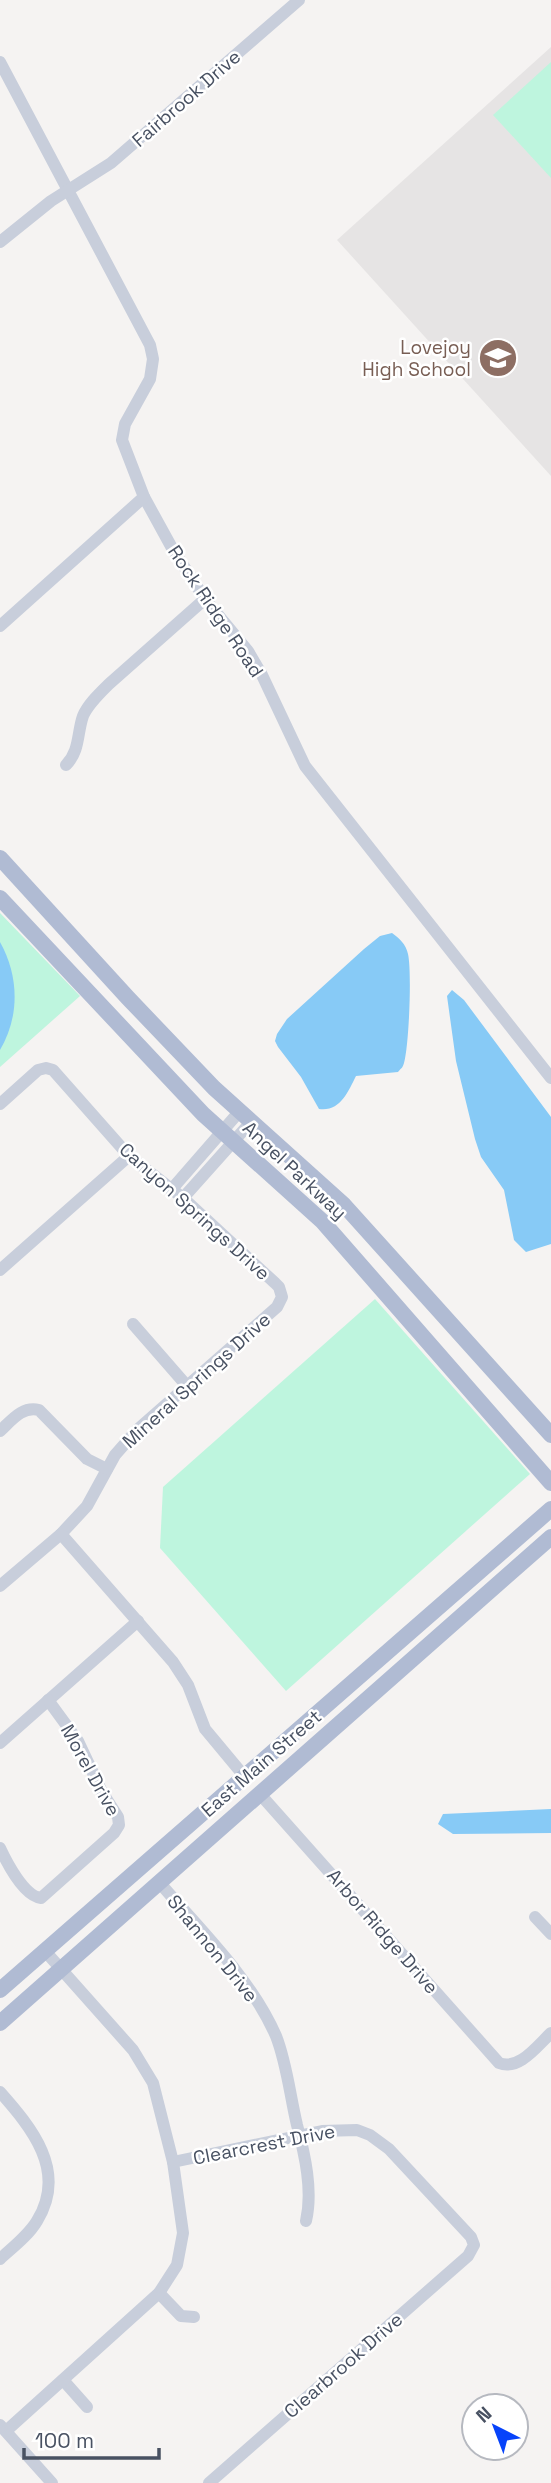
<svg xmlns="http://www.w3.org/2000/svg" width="551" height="2483" font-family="'Space Grotesk',sans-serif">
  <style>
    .education { fill: #e6e4e4 }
    .green { fill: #bef5de }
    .water { fill: #87caf6 }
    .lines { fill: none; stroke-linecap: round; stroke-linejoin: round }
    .minor { stroke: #c8cedb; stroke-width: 12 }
    .major { stroke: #b0bbd3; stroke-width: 16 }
    .labels { text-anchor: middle; stroke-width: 5; stroke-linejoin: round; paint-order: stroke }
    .street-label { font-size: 19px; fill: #485162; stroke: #fff }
    .education-label { font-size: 19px; fill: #785e54; stroke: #fff; text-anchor: end }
  </style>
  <rect width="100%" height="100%" fill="#f5f3f2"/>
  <polygon class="education" points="551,47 551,476 337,240"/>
  <g class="green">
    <polygon points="551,62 551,178 493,115"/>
    <polygon points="0,913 80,996 0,1067"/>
    <polygon points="375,1299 530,1474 286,1691 160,1548 163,1487"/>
  </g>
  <g class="water">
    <path d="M392,933C399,938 406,944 408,954C412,971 409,1046 404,1063C402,1069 402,1067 398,1072L356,1076C348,1092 340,1112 319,1109L301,1077L278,1047L275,1041L277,1034L287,1019L364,949L380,936Z"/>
    <path d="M0,942C19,976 20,1016 0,1050Z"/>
    <polygon points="452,990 464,1000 551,1117 551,1244 526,1252 514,1240 504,1190 481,1157 475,1139 456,1061 447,996"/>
    <polygon points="551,1809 551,1833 453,1834 438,1824 443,1814"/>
  </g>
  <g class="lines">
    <g class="minor">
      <polyline points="0,62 150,345 153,359 150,379 125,424 122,440 144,497 172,548 205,599 248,651 262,675 305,766 551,1078"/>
      <polyline points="0,242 51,201 111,163 299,0"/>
      <polyline points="0,626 144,497"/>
      <path d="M66,765C80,751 77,733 83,716C88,704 100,693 109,684L205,599"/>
      <polyline points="0,1104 38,1070 46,1068 53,1070 129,1156 183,1198 275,1283 279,1287 282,1297 277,1307 137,1430 115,1455 87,1506 61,1534 0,1586"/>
      <polyline points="171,1190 239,1112"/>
      <polyline points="183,1198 250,1123"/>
      <polyline points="0,1270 129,1156"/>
      <polyline points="133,1324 187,1386"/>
      <path d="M0,1431C12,1420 22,1406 39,1410L87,1459L107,1469"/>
      <polyline points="61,1534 173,1662 188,1685 205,1729 245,1777"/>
      <polyline points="0,1743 138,1621"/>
      <path d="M259,1793L499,2063C519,2071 537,2046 551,2033"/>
      <path d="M0,1848C7,1863 24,1896 41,1898L114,1833L119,1825L118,1817L102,1792L78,1741L48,1700"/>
      <path d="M159,1882C200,1930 250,1977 276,2036C287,2064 290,2096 297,2125C305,2155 313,2191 306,2221"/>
      <polyline points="535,1917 551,1934"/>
      <path d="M0,2092C31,2127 68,2171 37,2221C28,2236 13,2247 0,2259"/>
      <polyline points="173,2162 322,2131 357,2130 370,2135 389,2149 471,2237 474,2245 468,2256 209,2483"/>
      <polyline points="159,2293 181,2316 194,2317"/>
      <polyline points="63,2380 87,2407"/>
      <polyline points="0,2425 52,2483"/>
      <polyline points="6,2431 159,2293 177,2265 183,2233 173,2162 153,2083 133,2050 45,1951"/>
    </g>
    <g class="major">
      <polyline points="0,858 128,998 214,1088 344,1205 551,1435"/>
      <polyline points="0,898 203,1114 322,1221 551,1483"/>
      <polyline points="0,1990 551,1509"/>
      <polyline points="0,2023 551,1537"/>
    </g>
  </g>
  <defs>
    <g id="school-disc" transform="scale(2.0125)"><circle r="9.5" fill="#8d6e63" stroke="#fff"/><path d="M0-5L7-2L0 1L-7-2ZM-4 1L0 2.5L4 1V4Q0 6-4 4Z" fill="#fff"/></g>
  </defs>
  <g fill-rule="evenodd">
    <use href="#school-disc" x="498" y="358"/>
  </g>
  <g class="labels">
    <g class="street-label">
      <text transform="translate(186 98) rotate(-41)" y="7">Fairbrook Drive</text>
      <text transform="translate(216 611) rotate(56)" y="7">Rock Ridge Road</text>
      <text transform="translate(295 1170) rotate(43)" y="7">Angel Parkway</text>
      <text transform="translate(195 1211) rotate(42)" y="7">Canyon Springs Drive</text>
      <text transform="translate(196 1380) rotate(-42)" y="7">Mineral Springs Drive</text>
      <text transform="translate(261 1763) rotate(-41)" y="7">East Main Street</text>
      <text transform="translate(91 1770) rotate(61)" y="7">Morel Drive</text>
      <text transform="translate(383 1931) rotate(49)" y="7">Arbor Ridge Drive</text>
      <text transform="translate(213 1948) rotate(51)" y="7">Shannon Drive</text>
      <text transform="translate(264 2144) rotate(-11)" y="7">Clearcrest Drive</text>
      <text transform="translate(343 2365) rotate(-41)" y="7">Clearbrook Drive</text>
    </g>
    <g class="education-label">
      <text x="471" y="354">Lovejoy<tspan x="471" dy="22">High School</tspan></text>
    </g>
  </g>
  <g transform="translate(495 2427) rotate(318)"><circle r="33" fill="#ffffff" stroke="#b6b9c0" stroke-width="2"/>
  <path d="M0-5L12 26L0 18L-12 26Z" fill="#0743fa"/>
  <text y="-10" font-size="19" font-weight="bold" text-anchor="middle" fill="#485162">N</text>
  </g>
  <path d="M24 2448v10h135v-10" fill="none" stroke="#485162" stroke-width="3.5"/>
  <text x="35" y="2448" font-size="21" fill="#485162" stroke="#ffffff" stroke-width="5" paint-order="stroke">100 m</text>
</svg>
